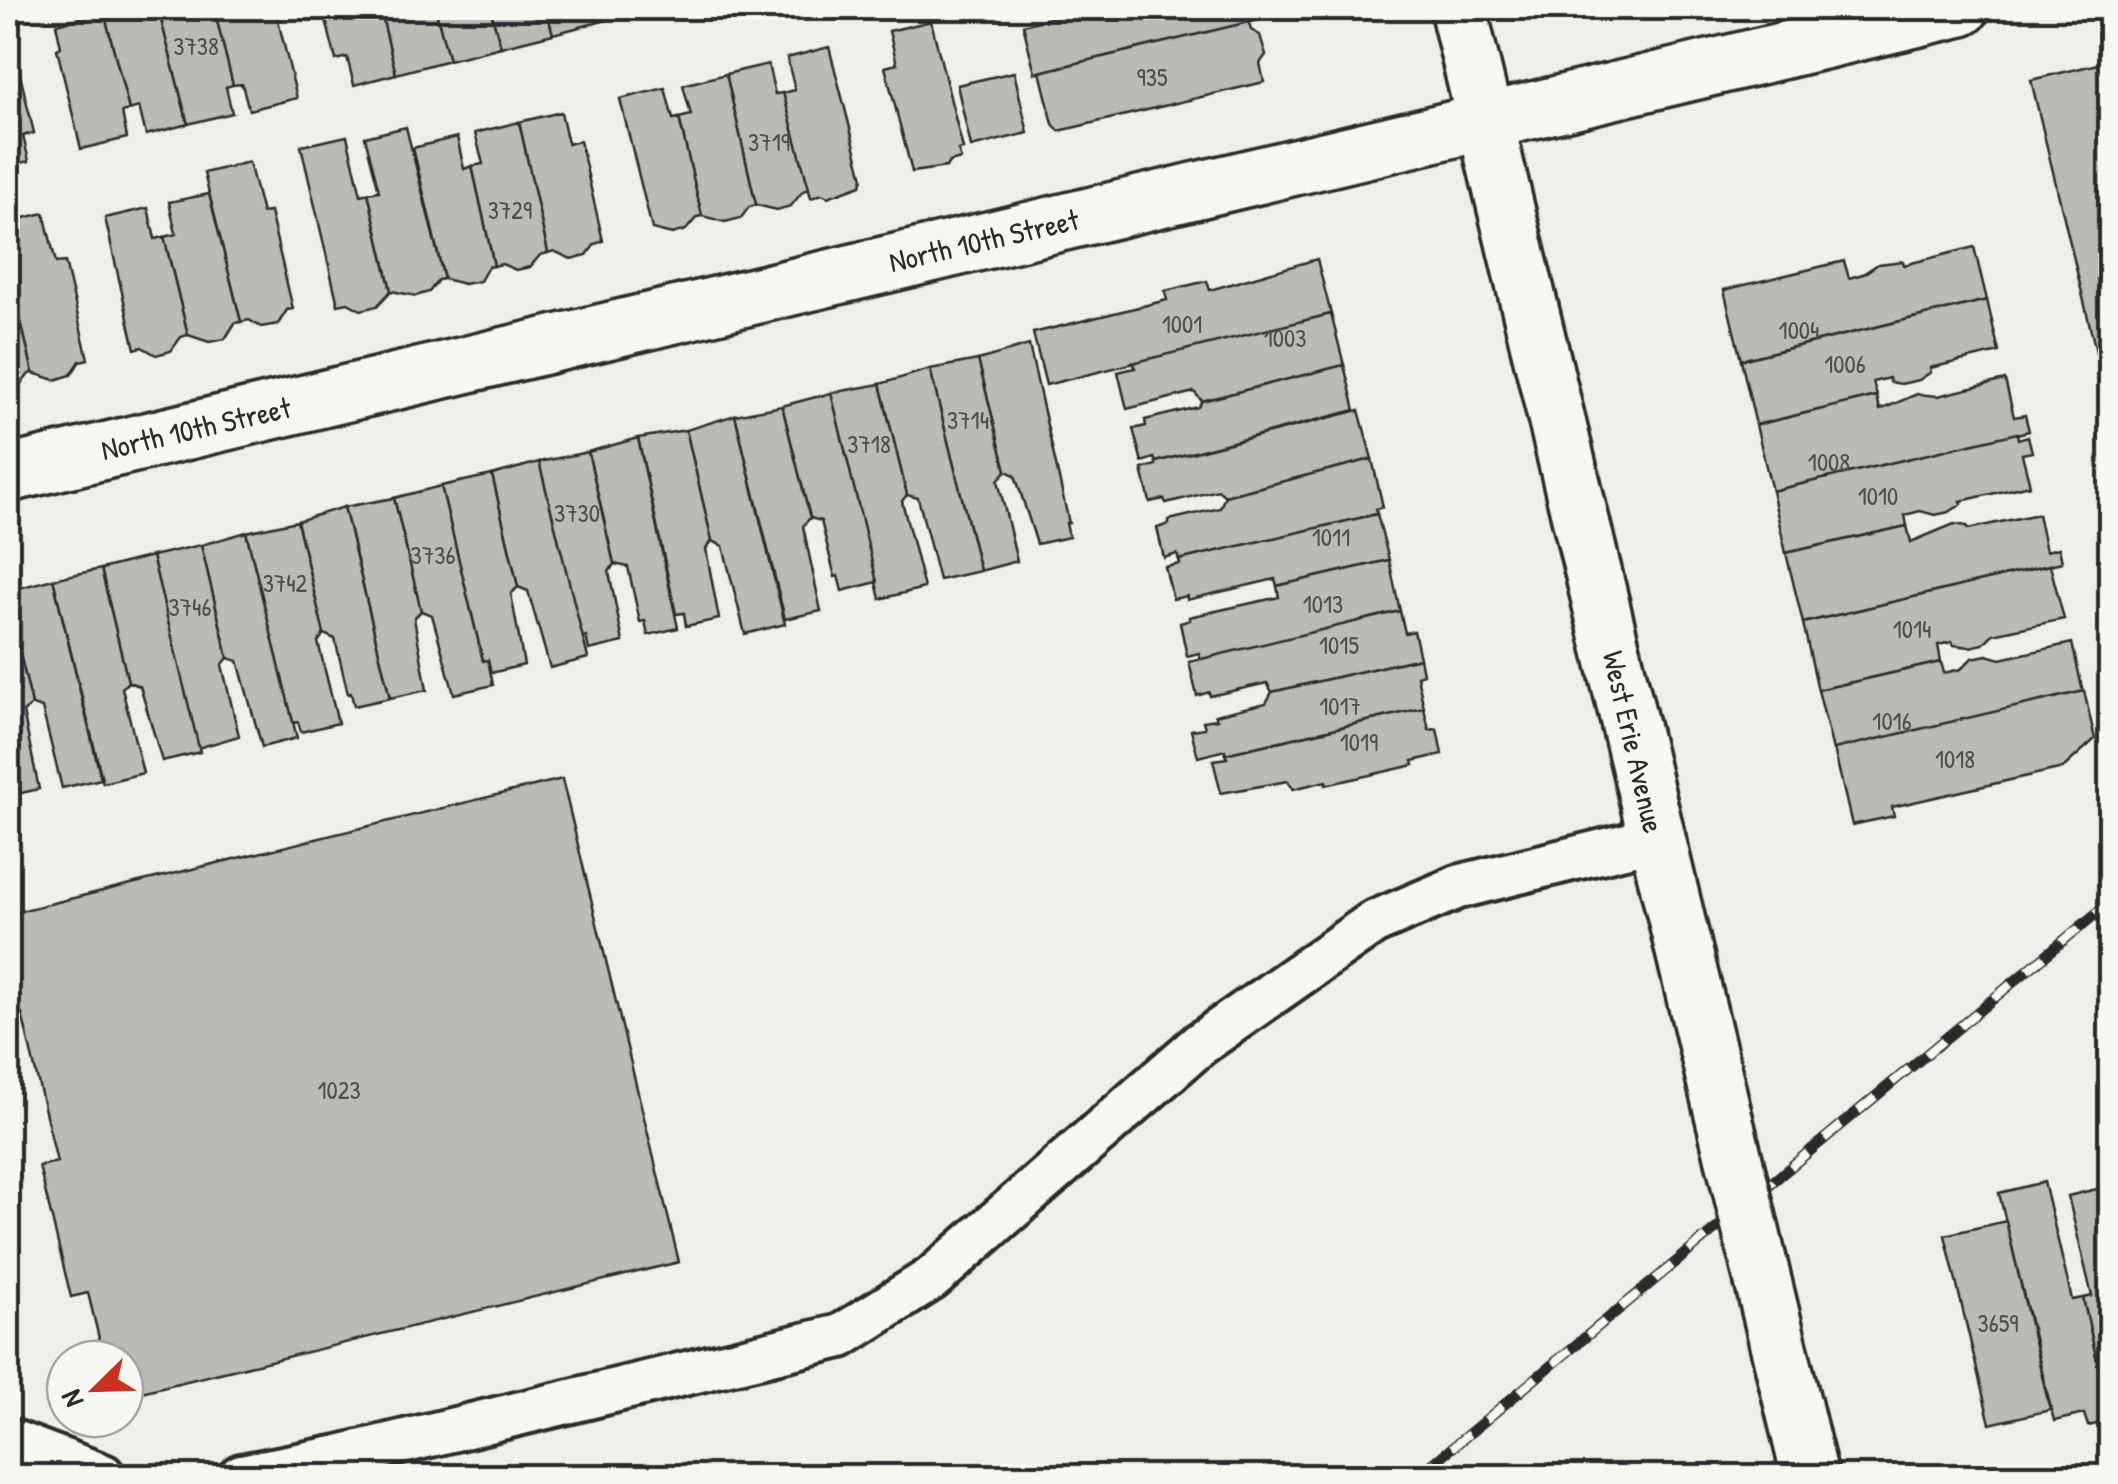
<svg xmlns="http://www.w3.org/2000/svg" width="2118" height="1484" font-family="'Patrick Hand',sans-serif">
  <style>
    .building { fill: #babab7; stroke: #2b2b2b; stroke-width: 2.5 }
    .lines { fill: none; stroke-linecap: round; stroke-linejoin: round }
    .service-casing { stroke: #2b2b2b; stroke-width: 50 }
    .minor-casing { stroke: #2b2b2b; stroke-width: 62 }
    .secondary-casing { stroke: #2b2b2b; stroke-width: 62 }
    .service { stroke: #f6f6f2; stroke-width: 42 }
    .minor { stroke: #f6f6f2; stroke-width: 55 }
    .secondary { stroke: #f6f6f2; stroke-width: 55 }
    .rail-casing { stroke: #2b2b2b; stroke-width: 11 }
    .rail { stroke: #f6f6f2; stroke-width: 8; stroke-dasharray: 22; stroke-linecap: butt }
    .secondary-bridge-casing { stroke: #2b2b2b; stroke-width: 62; stroke-linecap: butt }
    .secondary-bridge { stroke: #f6f6f2; stroke-width: 55 }
    .labels { text-anchor: middle; stroke-width: 9; stroke-linejoin: round; paint-order: stroke }
    .number-label { font-size: 25px; fill: #4f4f4e }
    .street-label { font-size: 30px; fill: #2b2b2b; stroke: #f6f6f2 }
  </style>
  <rect width="100%" height="100%" fill="#eeeeea"/>
  <filter id="ink" filterUnits="userSpaceOnUse"><feTurbulence type="fractalNoise" baseFrequency=".01" numOctaves="2"/><feDisplacementMap in="SourceGraphic" scale="20" xChannelSelector="R" yChannelSelector="G"/><feConvolveMatrix kernelMatrix="1 2 1 2 8 2 1 2 1" color-interpolation-filters="sRGB"/></filter>
  <g filter="url(#ink)">
    <g class="building">
      <polygon points="122,8 158,8 188,124 146,135 139,107 129,110 104,12"/>
      <polygon points="158,8 214,8 233,85 226,87 232,113 188,124"/>
      <polygon points="214,8 275,8 297,98 249,110 242,84 233,85"/>
      <polygon points="323,8 380,8 396,74 354,85 347,57 336,60"/>
      <polygon points="380,8 435,8 449,60 396,74"/>
      <polygon points="435,8 490,8 501,47 449,60"/>
      <polygon points="490,8 546,8 553,34 501,47"/>
      <polygon points="546,8 604,8 607,20 553,34"/>
      <polygon points="1089,8 1256,8 1259,20 1035,73 1023,25"/>
      <polygon points="104,12 129,110 122,112 127,138 81,149 57,49 61,47 56,24"/>
      <polygon points="931,21 963,149 958,150 961,159 949,162 946,167 912,172 885,67 897,64 889,31"/>
      <polygon points="1249,22 1251,30 1260,35 1266,55 1260,63 1264,82 1059,131 1053,124 1040,72"/>
      <polygon points="10,33 34,133 23,136 29,161 8,166"/>
      <polygon points="829,47 863,178 861,185 828,197 822,194 811,198 783,93 795,90 787,58"/>
      <polygon points="2110,61 2110,410 2031,80"/>
      <polygon points="768,64 775,94 783,93 809,189 803,191 791,206 777,210 756,205 726,74"/>
      <polygon points="1014,72 1028,133 971,147 957,85"/>
      <polygon points="726,74 756,205 749,207 741,218 725,222 702,216 679,118 691,115 683,85"/>
      <polygon points="665,88 673,119 679,118 702,216 697,217 686,230 672,234 652,229 620,99"/>
      <polygon points="561,112 568,144 580,141 603,241 595,244 587,255 571,259 554,251 548,253 519,122"/>
      <polygon points="519,122 548,253 540,255 530,267 516,270 502,264 494,266 472,166 483,164 475,133"/>
      <polygon points="406,127 444,279 438,280 429,292 416,296 391,291 368,193 379,191 365,137"/>
      <polygon points="347,136 361,195 368,193 391,291 377,306 361,310 348,303 338,305 301,146"/>
      <polygon points="457,137 464,169 472,166 494,266 488,267 480,281 464,284 444,279 413,148"/>
      <polygon points="249,162 262,213 270,212 293,309 287,310 278,324 261,327 249,320 241,322 204,173"/>
      <polygon points="209,194 241,322 235,323 225,339 209,342 188,335 164,237 176,234 169,202"/>
      <polygon points="148,208 155,239 164,237 188,335 181,337 171,351 156,355 142,347 135,349 105,218"/>
      <polygon points="44,213 56,263 65,262 88,359 80,361 71,375 55,380 33,373 8,266 8,241 10,241 8,222"/>
      <polygon points="1974,247 1987,300 1741,360 1724,290 1844,261 1849,278 1863,274 1878,264 1903,261 1904,265"/>
      <polygon points="1317,259 1331,314 1046,385 1033,333 1167,300 1165,291 1207,281 1210,290"/>
      <polygon points="8,266 33,373 29,374 19,387 8,390"/>
      <polygon points="1987,300 1999,352 1930,368 1931,372 1919,380 1901,384 1890,382 1889,378 1873,382 1877,396 1756,425 1741,360"/>
      <polygon points="1331,314 1344,365 1202,401 1194,392 1127,409 1118,372 1135,368 1132,363"/>
      <polygon points="1029,345 1069,523 1066,523 1069,537 1037,544 1015,475 1006,471 978,360"/>
      <polygon points="978,360 1006,471 998,480 1017,561 980,571 930,369"/>
      <polygon points="1344,365 1355,410 1156,462 1154,458 1142,462 1133,429 1146,426 1145,420 1198,407 1202,401"/>
      <polygon points="930,369 980,571 939,580 918,498 907,495 880,384"/>
      <polygon points="2005,380 2014,417 2025,415 2029,431 1772,491 1756,425 1877,396 1880,410 1917,394 1938,396"/>
      <polygon points="880,384 907,495 902,501 924,588 880,599 831,393"/>
      <polygon points="831,393 877,582 842,591 838,576 835,577 821,521 810,518 782,406"/>
      <polygon points="782,406 810,518 803,526 821,611 785,619 735,415"/>
      <polygon points="1359,410 1372,459 1225,496 1218,490 1166,503 1164,499 1150,502 1142,469 1156,465 1156,462"/>
      <polygon points="735,415 785,624 745,634 723,546 712,541 686,430"/>
      <polygon points="686,430 712,541 706,549 719,619 686,626 684,613 676,614 638,438"/>
      <polygon points="2017,433 2018,439 2028,436 2032,452 2022,454 2030,485 1961,501 1962,504 1949,512 1935,515 1920,511 1905,515 1907,526 1786,553 1772,491"/>
      <polygon points="638,438 678,628 648,635 645,621 640,622 628,567 614,564 588,452"/>
      <polygon points="588,452 614,564 609,572 623,642 589,650 586,636 582,638 539,462"/>
      <polygon points="1372,459 1383,507 1376,509 1377,514 1179,560 1177,554 1164,558 1157,528 1169,524 1169,520 1220,508 1225,496"/>
      <polygon points="539,462 588,658 550,668 528,591 518,587 492,475"/>
      <polygon points="492,475 518,587 511,594 524,665 491,673 488,660 483,661 441,486"/>
      <polygon points="441,486 483,661 488,660 493,685 454,694 432,615 421,611 394,498"/>
      <polygon points="394,498 421,611 414,618 427,690 390,698 344,507"/>
      <polygon points="344,507 390,698 354,706 351,693 348,694 335,639 324,634 297,521"/>
      <polygon points="1377,514 1389,560 1277,586 1275,579 1187,600 1187,596 1173,599 1165,567 1180,564 1179,560"/>
      <polygon points="2038,514 2046,551 2059,548 2062,562 1803,623 1786,553 1907,526 1911,542 1954,524 1967,526 1968,529"/>
      <polygon points="297,521 324,634 318,642 338,723 301,732 298,722 293,723 246,532"/>
      <polygon points="246,532 297,738 262,747 238,661 228,658 201,545"/>
      <polygon points="201,545 228,658 222,665 239,736 198,748 152,556"/>
      <polygon points="152,556 200,752 162,761 140,686 128,682 101,569"/>
      <polygon points="1389,560 1400,611 1201,660 1199,653 1187,656 1180,623 1190,620 1189,617 1279,597 1277,586"/>
      <polygon points="2050,565 2064,619 1993,634 1983,644 1970,647 1954,645 1952,642 1938,645 1941,662 1818,690 1803,623"/>
      <polygon points="101,569 128,682 122,688 143,773 103,783 53,579"/>
      <polygon points="53,579 101,779 62,788 42,708 32,705 8,603 8,591"/>
      <polygon points="8,603 32,705 23,712 39,789 8,796"/>
      <polygon points="1400,611 1405,633 1414,631 1420,658 1272,692 1267,683 1210,696 1209,692 1197,696 1189,662"/>
      <polygon points="2072,643 2083,692 1833,750 1818,690 1941,662 1944,673 1961,669 1972,658 1987,655 2001,659"/>
      <polygon points="1420,658 1423,674 1417,676 1424,708 1225,754 1225,750 1198,757 1191,730 1205,728 1203,721 1217,719 1215,715 1266,703 1272,692"/>
      <polygon points="2084,691 2095,739 2063,768 1892,807 1894,816 1852,825 1834,749"/>
      <polygon points="1424,708 1429,730 1437,729 1442,754 1413,761 1414,765 1326,785 1326,781 1293,789 1288,781 1221,793 1213,760 1227,758 1225,754"/>
      <polygon points="562,779 679,1262 125,1396 125,1359 104,1359 88,1293 71,1297 39,1166 57,1162 22,1014 8,1018 8,914"/>
      <polygon points="2044,1182 2072,1300 2083,1298 2110,1418 2110,1421 2088,1426 2084,1414 2054,1421 1999,1193"/>
      <polygon points="2109,1186 2110,1194 2110,1418 2083,1298 2092,1296 2068,1196"/>
      <polygon points="2006,1221 2050,1410 1990,1424 1945,1235"/>
    </g>
    <g class="lines">
      <g class="service-casing">
        <g id="service">
          <polyline points="8,1440 103,1476"/>
          <polyline points="241,1476 339,1457 841,1336 931,1279 1200,1044 1373,923 1458,887 1656,838"/>
        </g>
      </g>
      <g class="minor-casing">
        <polyline id="minor" points="8,474 1961,8"/>
      </g>
      <g class="secondary-casing">
        <g id="secondary">
          <polyline points="1458,8 1714,1076"/>
          <polyline points="1763,1281 1810,1476"/>
        </g>
      </g>
      <use href="#service" class="service"/>
      <use href="#minor" class="minor"/>
      <use href="#secondary" class="secondary"/>
      <g class="rail-casing">
        <polyline id="rail" points="1418,1476 2110,902"/>
      </g>
      <use href="#rail" class="rail"/>
      <g class="secondary-bridge-casing">
        <polyline id="secondary-bridge" points="1714,1076 1763,1281"/>
      </g>
      <use href="#secondary-bridge" class="secondary-bridge"/>
    </g>
  </g>
  <g class="labels">
    <g class="number-label">
      <text x="196" y="55">3738</text>
      <text x="1152" y="86">935</text>
      <text x="769" y="151">3719</text>
      <text x="510" y="219">3729</text>
      <text x="1182" y="333">1001</text>
      <text x="1799" y="339">1004</text>
      <text x="1285" y="347">1003</text>
      <text x="1845" y="373">1006</text>
      <text x="968" y="429">3714</text>
      <text x="869" y="453">3718</text>
      <text x="1829" y="471">1008</text>
      <text x="1878" y="505">1010</text>
      <text x="577" y="522">3730</text>
      <text x="1331" y="546">1011</text>
      <text x="433" y="564">3736</text>
      <text x="285" y="592">3742</text>
      <text x="1323" y="613">1013</text>
      <text x="190" y="616">3746</text>
      <text x="1912" y="638">1014</text>
      <text x="1339" y="654">1015</text>
      <text x="1340" y="715">1017</text>
      <text x="1892" y="730">1016</text>
      <text x="1359" y="751">1019</text>
      <text x="1955" y="768">1018</text>
      <text x="339" y="1099">1023</text>
      <text x="1998" y="1332">3659</text>
    </g>
    <g class="street-label">
      <text transform="translate(984 241) rotate(-13)" y="10">North 10th Street</text>
      <text transform="translate(196 429) rotate(-13)" y="10">North 10th Street</text>
      <text transform="translate(1633 742) rotate(77)" y="10">West Erie Avenue</text>
    </g>
  </g>
  <rect width="2118" height="1484" fill="none" stroke="#f6f6f2" stroke-width="40"/>
  <rect x="20" y="20" width="2078" height="1444" fill="none" stroke="#2b2b2b" stroke-width="4" filter="url(#ink)"/>
  <g transform="translate(95 1389) rotate(247)"><circle r="48" fill="#f6f6f2" stroke="#a5a5a2" stroke-width="2.5"/>
  <path d="M0-8L18 38L0 25L-18 38Z" fill="#c8321e"/>
  <text y="-15" font-size="28" font-weight="bold" text-anchor="middle" fill="#2b2b2b">N</text>
  </g>
</svg>
